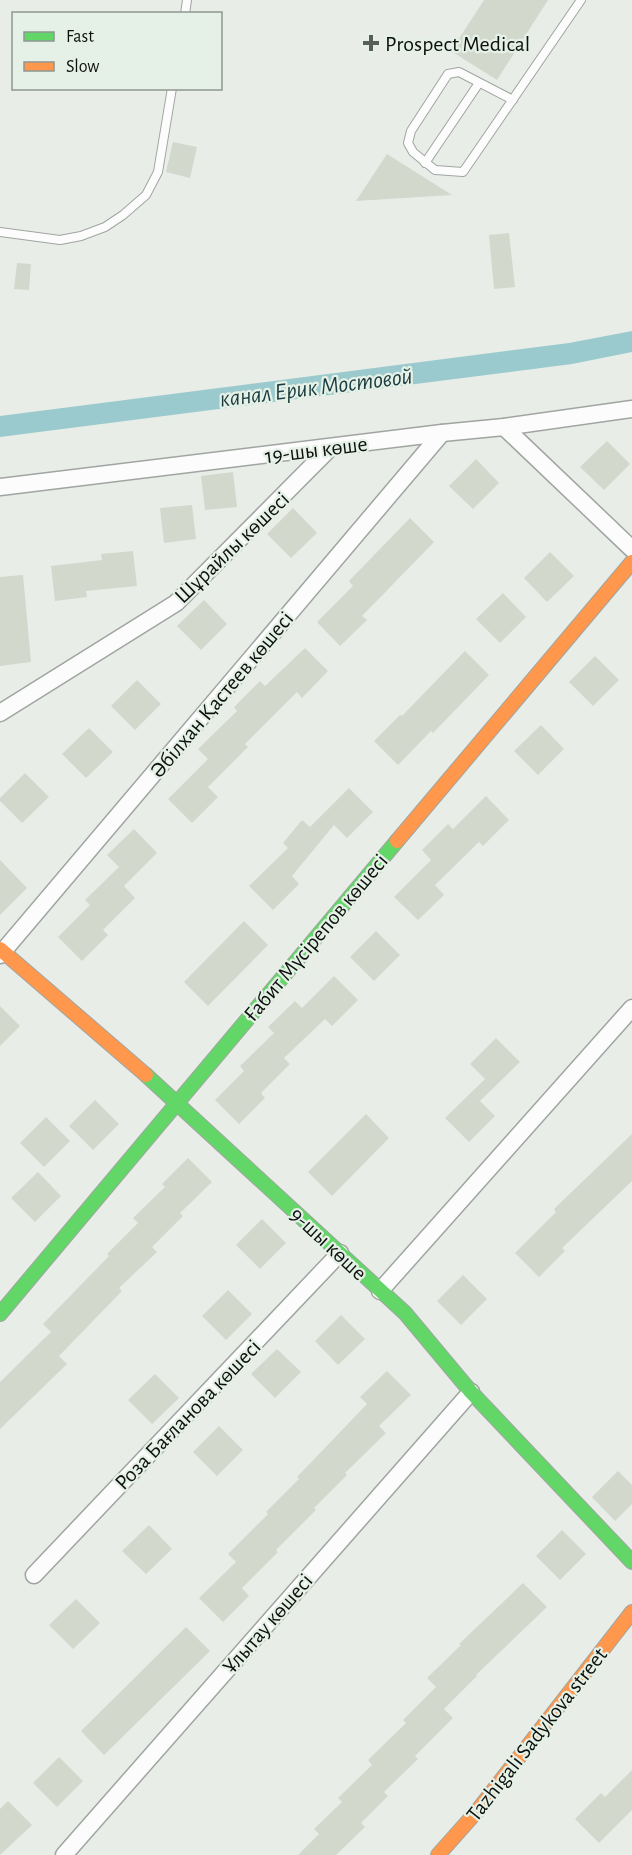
<svg xmlns="http://www.w3.org/2000/svg" width="632" height="1855" font-family="'Alegreya Sans',sans-serif">
  <style>
    .water { fill: #9acacd }
    .building { fill: #d3d8cd }
    .lines { fill: none; stroke-linecap: round; stroke-linejoin: round }
    .lane-casing { stroke: #a0a5a1; stroke-width: 10 }
    .street-casing { stroke: #a0a5a1; stroke-width: 19 }
    .fast-casing { stroke: #a0a5a1; stroke-width: 16 }
    .slow-casing { stroke: #a0a5a1; stroke-width: 16 }
    .lane { stroke: #fcfcfc; stroke-width: 8 }
    .street { stroke: #fcfcfc; stroke-width: 16 }
    .fast { stroke: #63d668; stroke-width: 14 }
    .slow { stroke: #ff974d; stroke-width: 14 }
    .poi-dot { fill: #5a5e5a; stroke: #e5f0e6; stroke-width: 2 }
    .labels { text-anchor: middle; stroke-width: 4.5; stroke-linejoin: round; paint-order: stroke }
    .poi-label { font-size: 22px; fill: #0d110e; stroke: #e5f0e6; text-anchor: start }
    .street-label { font-size: 22px; fill: #0d110e; stroke: #e5f0e6 }
    .water-label { font-size: 24px; font-style: italic; fill: #1b3c40; stroke: #e5f0e6 }
  </style>
  <rect width="100%" height="100%" fill="#e8ede8"/>
  <polygon class="water" points="632,331 632,352 572,364 0,437 0,416 569,343"/>
  <g class="building">
    <polygon points="484,0 548,0 497,80 451,51"/>
    <polygon points="173,142 197,147 190,178 166,172"/>
    <polygon points="387,154 452,195 356,201"/>
    <polygon points="509,233 515,287 494,289 489,235"/>
    <polygon points="17,263 31,264 29,290 14,289"/>
    <polygon points="607,441 630,464 604,490 580,467"/>
    <polygon points="476,459 499,483 473,509 449,486"/>
    <polygon points="233,472 237,507 205,510 201,476"/>
    <polygon points="192,505 196,539 164,543 160,508"/>
    <polygon points="293,508 317,533 291,558 267,534"/>
    <polygon points="410,518 434,542 362,616 367,620 340,646 317,622 353,586 349,581"/>
    <polygon points="133,551 137,586 86,591 87,597 55,601 51,566 102,560 101,554"/>
    <polygon points="550,552 574,576 547,602 524,578"/>
    <polygon points="23,575 31,662 0,666 0,577"/>
    <polygon points="503,593 526,617 500,643 476,619"/>
    <polygon points="204,600 227,624 201,650 177,626"/>
    <polygon points="305,648 328,671 302,698 297,692 245,744 248,747 208,787 218,797 192,823 168,799 208,759 198,749 237,711 234,707 260,681 265,686"/>
    <polygon points="465,651 489,675 433,733 431,731 398,765 374,741 400,715 402,716"/>
    <polygon points="595,656 619,680 593,706 569,682"/>
    <polygon points="137,680 161,704 135,730 111,706"/>
    <polygon points="541,725 564,749 538,775 514,751"/>
    <polygon points="89,728 113,752 86,778 62,754"/>
    <polygon points="25,773 49,797 22,823 0,801 0,798"/>
    <polygon points="349,788 373,812 347,838 334,825 292,876 299,884 273,910 249,886 288,848 283,843 302,820 310,827"/>
    <polygon points="486,796 509,820 483,846 479,842 435,885 444,895 418,920 394,897 431,860 422,850 448,824 453,829"/>
    <polygon points="134,829 157,853 124,886 135,898 103,930 108,935 82,961 58,937 90,905 85,900 119,867 107,855"/>
    <polygon points="0,860 27,888 0,915"/>
    <polygon points="244,921 268,945 208,1006 184,982"/>
    <polygon points="376,931 400,955 374,981 350,957"/>
    <polygon points="334,976 358,1000 332,1026 325,1019 284,1058 290,1064 261,1093 265,1098 239,1124 215,1100 244,1071 240,1066 274,1033 268,1027 295,1001 302,1008"/>
    <polygon points="0,1006 20,1026 0,1046"/>
    <polygon points="496,1038 520,1062 480,1101 495,1116 469,1142 445,1118 485,1079 470,1064"/>
    <polygon points="95,1100 119,1124 93,1150 69,1126"/>
    <polygon points="366,1114 389,1138 332,1196 308,1172"/>
    <polygon points="46,1117 70,1141 44,1167 20,1143"/>
    <polygon points="632,1134 632,1181 562,1248 565,1251 539,1277 515,1253 556,1212 554,1209"/>
    <polygon points="188,1158 212,1182 180,1213 183,1216 152,1247 157,1252 119,1288 122,1291 59,1356 67,1364 0,1429 0,1382 51,1332 43,1324 109,1256 107,1254 138,1223 133,1218 165,1187 162,1184"/>
    <polygon points="38,1172 61,1196 35,1222 11,1198"/>
    <polygon points="262,1219 286,1243 260,1269 236,1245"/>
    <polygon points="463,1275 487,1299 461,1325 437,1301"/>
    <polygon points="228,1290 252,1314 226,1340 202,1316"/>
    <polygon points="341,1315 365,1339 338,1365 315,1341"/>
    <polygon points="277,1349 301,1372 275,1398 251,1374"/>
    <polygon points="387,1371 411,1395 379,1426 386,1433 345,1473 347,1475 314,1508 316,1510 276,1550 278,1552 242,1588 249,1596 223,1622 199,1598 236,1562 228,1554 268,1514 266,1512 299,1479 297,1477 367,1404 360,1397"/>
    <polygon points="155,1374 179,1398 152,1424 128,1400"/>
    <polygon points="219,1426 243,1450 217,1476 193,1452"/>
    <polygon points="618,1471 632,1485 632,1504 615,1521 592,1497"/>
    <polygon points="149,1525 172,1549 146,1574 122,1551"/>
    <polygon points="562,1530 586,1554 560,1580 536,1556"/>
    <polygon points="523,1583 547,1607 476,1675 477,1676 444,1709 453,1718 415,1756 418,1759 384,1792 388,1796 361,1823 365,1827 336,1855 298,1855 319,1834 314,1829 342,1802 338,1798 372,1765 368,1760 406,1723 403,1720 436,1687 427,1678 461,1645 459,1644"/>
    <polygon points="76,1599 100,1623 73,1649 49,1625"/>
    <polygon points="186,1627 210,1651 104,1755 81,1731"/>
    <polygon points="59,1757 83,1781 57,1807 33,1783"/>
    <polygon points="632,1770 632,1810 599,1843 575,1819 601,1793 605,1797"/>
    <polygon points="8,1801 32,1825 0,1855 0,1809"/>
  </g>
  <g class="lines">
    <g class="lane-casing">
      <g id="lane">
        <polyline points="185,14 187,0"/>
        <polyline points="513,100 459,72 448,74 411,131 408,143 413,152 435,170 463,172 581,0"/>
        <polyline points="425,163 479,83"/>
        <polyline points="0,232 60,240 81,236 105,227 123,215 146,195 158,172 172,88"/>
      </g>
    </g>
    <g class="street-casing">
      <g id="street">
        <polyline points="504,427 632,549"/>
        <polyline points="0,487 442,433 504,427 632,409"/>
        <polyline points="0,713 176,603 331,447"/>
        <polyline points="0,955 442,433"/>
        <polyline points="380,1291 632,1008"/>
        <polyline points="34,1575 340,1253"/>
        <polyline points="64,1855 471,1392"/>
      </g>
    </g>
    <g class="fast-casing">
      <g id="fast">
        <polyline points="146,1075 405,1313 471,1392 632,1562"/>
        <polyline points="0,1314 397,841"/>
      </g>
    </g>
    <g class="slow-casing">
      <g id="slow">
        <polyline points="397,841 632,562"/>
        <polyline points="0,949 146,1075"/>
        <polyline points="438,1855 478,1810 632,1612"/>
      </g>
    </g>
    <use href="#lane" class="lane"/>
    <use href="#street" class="street"/>
    <use href="#fast" class="fast"/>
    <use href="#slow" class="slow"/>
  </g>
  <path class="poi-dot" d="M368 34h6v6h6v6h-6v6h-6v-6h-6v-6h6z"/>
  <g class="labels">
    <g class="poi-label">
      <text x="385" y="51">Prospect Medical</text>
    </g>
    <g class="street-label">
      <text transform="translate(316 449) rotate(-7)" y="8">19-шы көше</text>
      <text transform="translate(231 547) rotate(-44)" y="8">Шұрайлы көшесі</text>
      <text transform="translate(221 694) rotate(-50)" y="8">Әбілхан Қастеев көшесi</text>
      <text transform="translate(315 937) rotate(-50)" y="8">Ғабит Мүсірепов көшесi</text>
      <text transform="translate(329 1243) rotate(43)" y="8">9-шы көше</text>
      <text transform="translate(187 1414) rotate(-46)" y="8">Роза Бағланова көшесi</text>
      <text transform="translate(267 1623) rotate(-49)" y="8">Ұлытау көшесi</text>
      <text transform="translate(536 1734) rotate(-52)" y="8">Tazhigali Sadykova street</text>
    </g>
    <g class="water-label">
      <text transform="translate(316 387) rotate(-7)" y="8">канал Ерик Мостовой</text>
    </g>
  </g>
  <rect x="12" y="12" width="210" height="78" fill="#e5f0e6" stroke="#8f9790" stroke-width="1.5"/>
  <rect x="24" y="32" width="30" height="9" fill="#63d668" stroke="#8f9790" stroke-width="1.5"/>
  <text x="66" y="42" font-size="18" fill="#0d110e">Fast</text>
  <rect x="24" y="62" width="30" height="9" fill="#ff974d" stroke="#8f9790" stroke-width="1.5"/>
  <text x="66" y="72" font-size="18" fill="#0d110e">Slow</text>
</svg>
